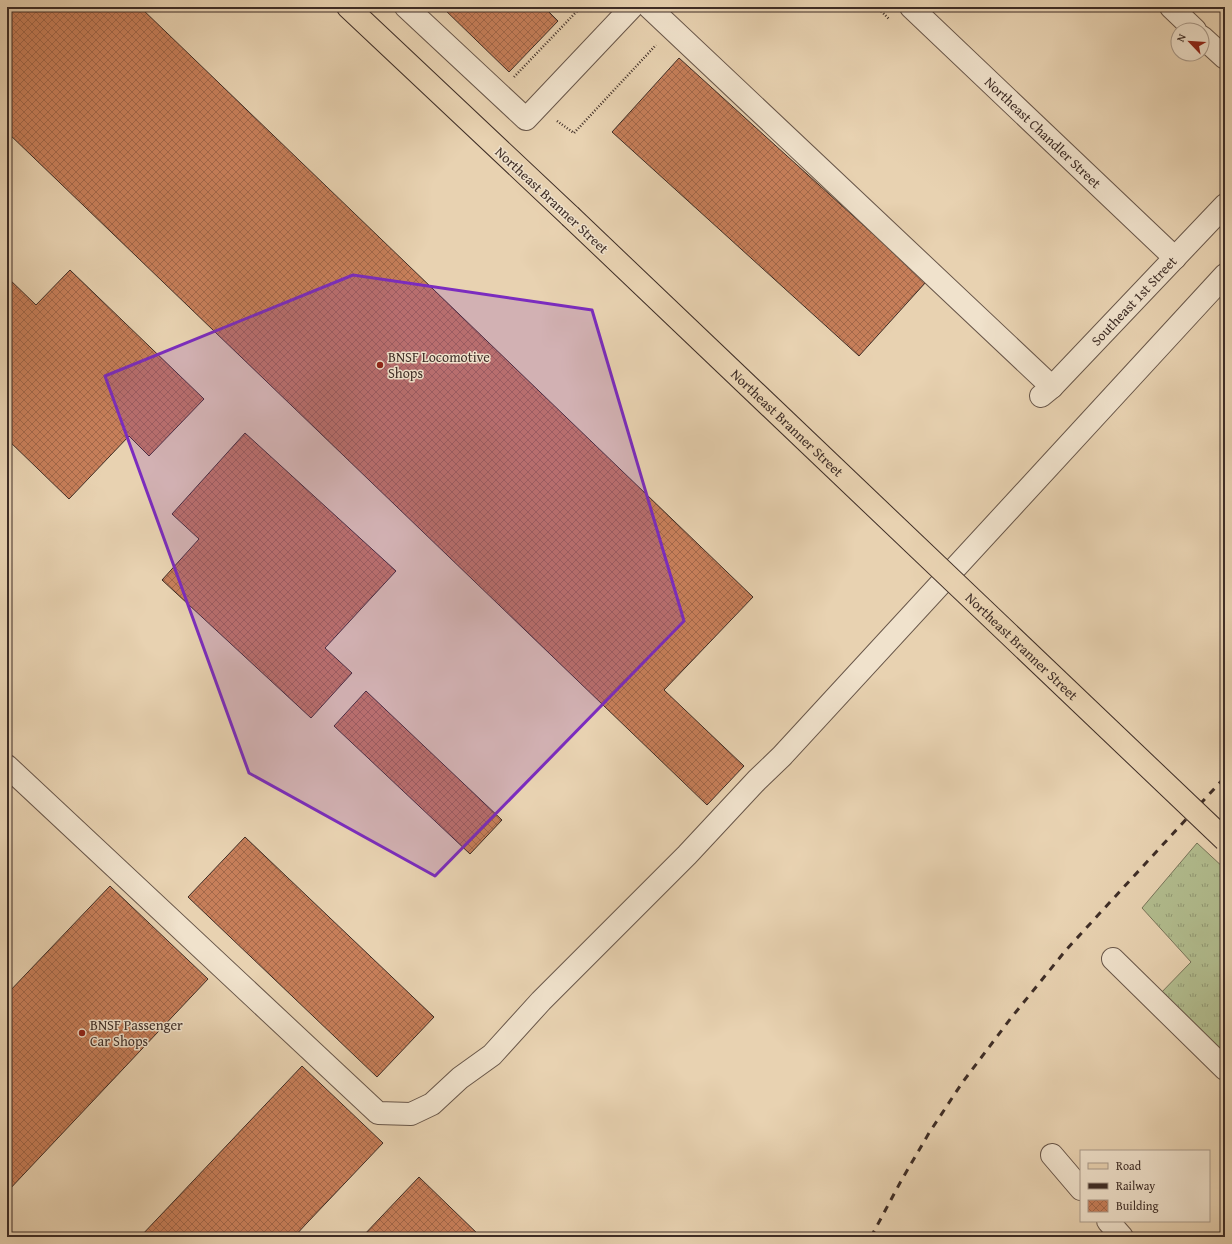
<svg xmlns="http://www.w3.org/2000/svg" width="1232" height="1244" font-family="'Gentium Book Plus',serif">
  <style>
    .grass { fill: url(#grass-tufts); stroke: #78755a }
    .building { fill: url(#building-cross-hatch); stroke: #3e2d26 }
    .lines { fill: none; stroke-linecap: round; stroke-linejoin: round }
    .minor-casing { stroke: #685649; stroke-width: 24 }
    .major-casing { stroke: #3e2d26; stroke-width: 24 }
    .path { stroke: #3e2d26; stroke-width: 2.5; stroke-dasharray: 1 2; stroke-linecap: butt }
    .minor { stroke: #f0e2cc; stroke-width: 22 }
    .major { stroke: #e8d2b1; stroke-width: 22 }
    .rail { stroke: #3e2d26; stroke-width: 3; stroke-dasharray: 7 7; stroke-linecap: butt }
    .major-bridge-casing { stroke: #3e2d26; stroke-width: 24; stroke-linecap: butt }
    .major-bridge { stroke: #e8d2b1; stroke-width: 22 }
    .marked { fill: #7b2cbf; fill-opacity: 0.2; stroke: #7b2cbf; stroke-width: 3; stroke-linejoin: round }
    .poi-dot { fill: #8f2418; stroke: #f0e2cc; stroke-width: 1.5 }
    .labels { text-anchor: middle; stroke-width: 3; stroke-linejoin: round; paint-order: stroke }
    .street-label { font-size: 14px; fill: #3e2d26; stroke: #f0e2cc }
    .poi-label { font-size: 14px; fill: #3e2d26; stroke: #f0e2cc; text-anchor: start }
  </style>
  <defs>
    <pattern id="grass-tufts" width="24" height="20" patternUnits="userSpaceOnUse"><rect width="24" height="20" fill="#b2bd8f"/><path d="M3 7l-1-3M5 7V3M7 7l1-3M15 17l-1-3M17 17v-4M19 17l1-3" fill="none" stroke="#929a75"/></pattern>
    <pattern id="building-cross-hatch" width="8" height="8" patternUnits="userSpaceOnUse"><rect width="8" height="8" fill="#c77f5a"/><path d="M0 0l8 8M0 8l8-8" fill="none" stroke="#a3684a"/></pattern>
  </defs>
  <rect width="100%" height="100%" fill="#e8d2b1"/>
  <filter id="stains"><feTurbulence type="fractalNoise" baseFrequency=".005" numOctaves="4"/><feColorMatrix values="0 0 0 0 .2 0 0 0 0 .09 0 0 0 0 .02 0 0 0 .5 -.17"/></filter>
  <radialGradient id="worn" r=".72"><stop offset=".6" stop-color="#630" stop-opacity="0"/><stop offset="1" stop-color="#630" stop-opacity=".3"/></radialGradient>
  <polygon class="grass" points="1197,843 1225,869 1225,1063 1157,997 1191,962 1142,908"/>
  <g class="building">
    <polygon points="7,7 140,7 753,597 664,690 744,766 707,805 7,132"/>
    <polygon points="442,7 544,7 558,21 509,72"/>
    <polygon points="679,58 926,282 859,356 612,132"/>
    <polygon points="70,270 204,399 149,456 129,436 69,499 7,439 7,277 36,305"/>
    <polygon points="245,433 396,571 325,648 352,673 311,718 162,580 199,539 172,514"/>
    <polygon points="366,691 502,820 470,854 334,726"/>
    <polygon points="245,837 434,1017 377,1077 188,897"/>
    <polygon points="110,886 208,979 7,1192 7,994"/>
    <polygon points="302,1066 383,1143 307,1223 294,1237 140,1237"/>
    <polygon points="419,1177 481,1237 362,1237"/>
  </g>
  <g class="lines">
    <g class="minor-casing">
      <g id="minor">
        <polyline points="406,7 526,119 632,7"/>
        <polyline points="649,7 1052,387"/>
        <path id="s1" d="M911,7L1175,258"/>
        <polyline points="1171,7 1195,30"/>
        <polyline points="1202,37 1225,58"/>
        <path id="s2" d="M1041,396L1052,387L1225,205"/>
        <polyline points="7,766 378,1113 411,1114 432,1104 460,1078 492,1055 541,1001 687,855 757,780 782,756 1225,275"/>
        <polyline points="1113,959 1225,1069"/>
        <polyline points="1052,1155 1081,1189"/>
        <polyline points="1108,1221 1122,1237"/>
      </g>
    </g>
    <g class="major-casing">
      <polyline id="major" points="348,7 570,216"/>
    </g>
    <g class="path">
      <polyline points="877,7 889,19"/>
      <polyline points="514,77 581,7"/>
      <polyline points="557,121 574,133 656,45"/>
    </g>
    <use href="#minor" class="minor"/>
    <use href="#major" class="major"/>
    <polyline class="rail" points="871,1237 901,1181 929,1133 962,1083 1011,1018 1066,950 1225,777"/>
    <g class="major-bridge-casing">
      <g id="major-bridge">
        <path id="s3" d="M570,216L1225,840"/>
      </g>
    </g>
    <use href="#major-bridge" class="major-bridge"/>
  </g>
  <path class="marked" d="M353,275L592,310L684,621L435,876L249,773L105,376Z"/>
  <g class="poi-dot">
    <circle cx="380" cy="365" r="4"/>
    <circle cx="82" cy="1033" r="4"/>
  </g>
  <g class="labels">
    <g class="street-label">
      <text dy="5" stroke="none"><textPath href="#s1" startOffset="182">Northeast Chandler Street</textPath></text>
      <text transform="translate(552 200) rotate(43)" y="5">Northeast Branner Street</text>
      <text dy="5" stroke="none"><textPath href="#s2" startOffset="133">Southeast 1st Street</textPath></text>
      <text dy="5" stroke="none"><textPath href="#s3" startOffset="300">Northeast Branner Street</textPath></text>
      <text dy="5" stroke="none"><textPath href="#s3" startOffset="624">Northeast Branner Street</textPath></text>
    </g>
    <g class="poi-label">
      <text x="388" y="362">BNSF Locomotive<tspan x="388" dy="16">Shops</tspan></text>
      <text x="90" y="1030">BNSF Passenger<tspan x="90" dy="16">Car Shops</tspan></text>
    </g>
  </g>
  <rect width="1232" height="1244" fill="none" stroke="#e8d2b1" stroke-width="24"/>
  <rect x="8" y="8" width="1216" height="1228" fill="none" stroke="#3e2d26" stroke-width="2"/>
  <rect x="12" y="12" width="1208" height="1220" fill="none" stroke="#3e2d26"/>
  <rect x="1080" y="1150" width="130" height="72" fill="#f0e2cc" stroke="#a99a8a"/>
  <rect x="1088" y="1163" width="20" height="6" fill="#e8d2b1" stroke="#a99a8a"/>
  <text x="1116" y="1170" font-size="12" fill="#3e2d26">Road</text>
  <rect x="1088" y="1183" width="20" height="6" fill="#3e2d26" stroke="#a99a8a"/>
  <text x="1116" y="1190" font-size="12" fill="#3e2d26">Railway</text>
  <rect x="1088" y="1200" width="20" height="12" fill="url(#building-cross-hatch)" stroke="#a99a8a"/>
  <text x="1116" y="1210" font-size="12" fill="#3e2d26">Building</text>
  <g transform="translate(1190 42) rotate(295)"><circle r="19" fill="#f0e2cc" stroke="#a99a8a"/>
  <path d="M0-3L7 15L0 10L-7 15Z" fill="#8f2418"/>
  <text y="-6" font-size="11" font-weight="bold" text-anchor="middle" fill="#3e2d26">N</text>
  </g>
  <rect width="100%" height="100%" filter="url(#stains)"/>
  <rect width="100%" height="100%" fill="url(#worn)"/>
</svg>
